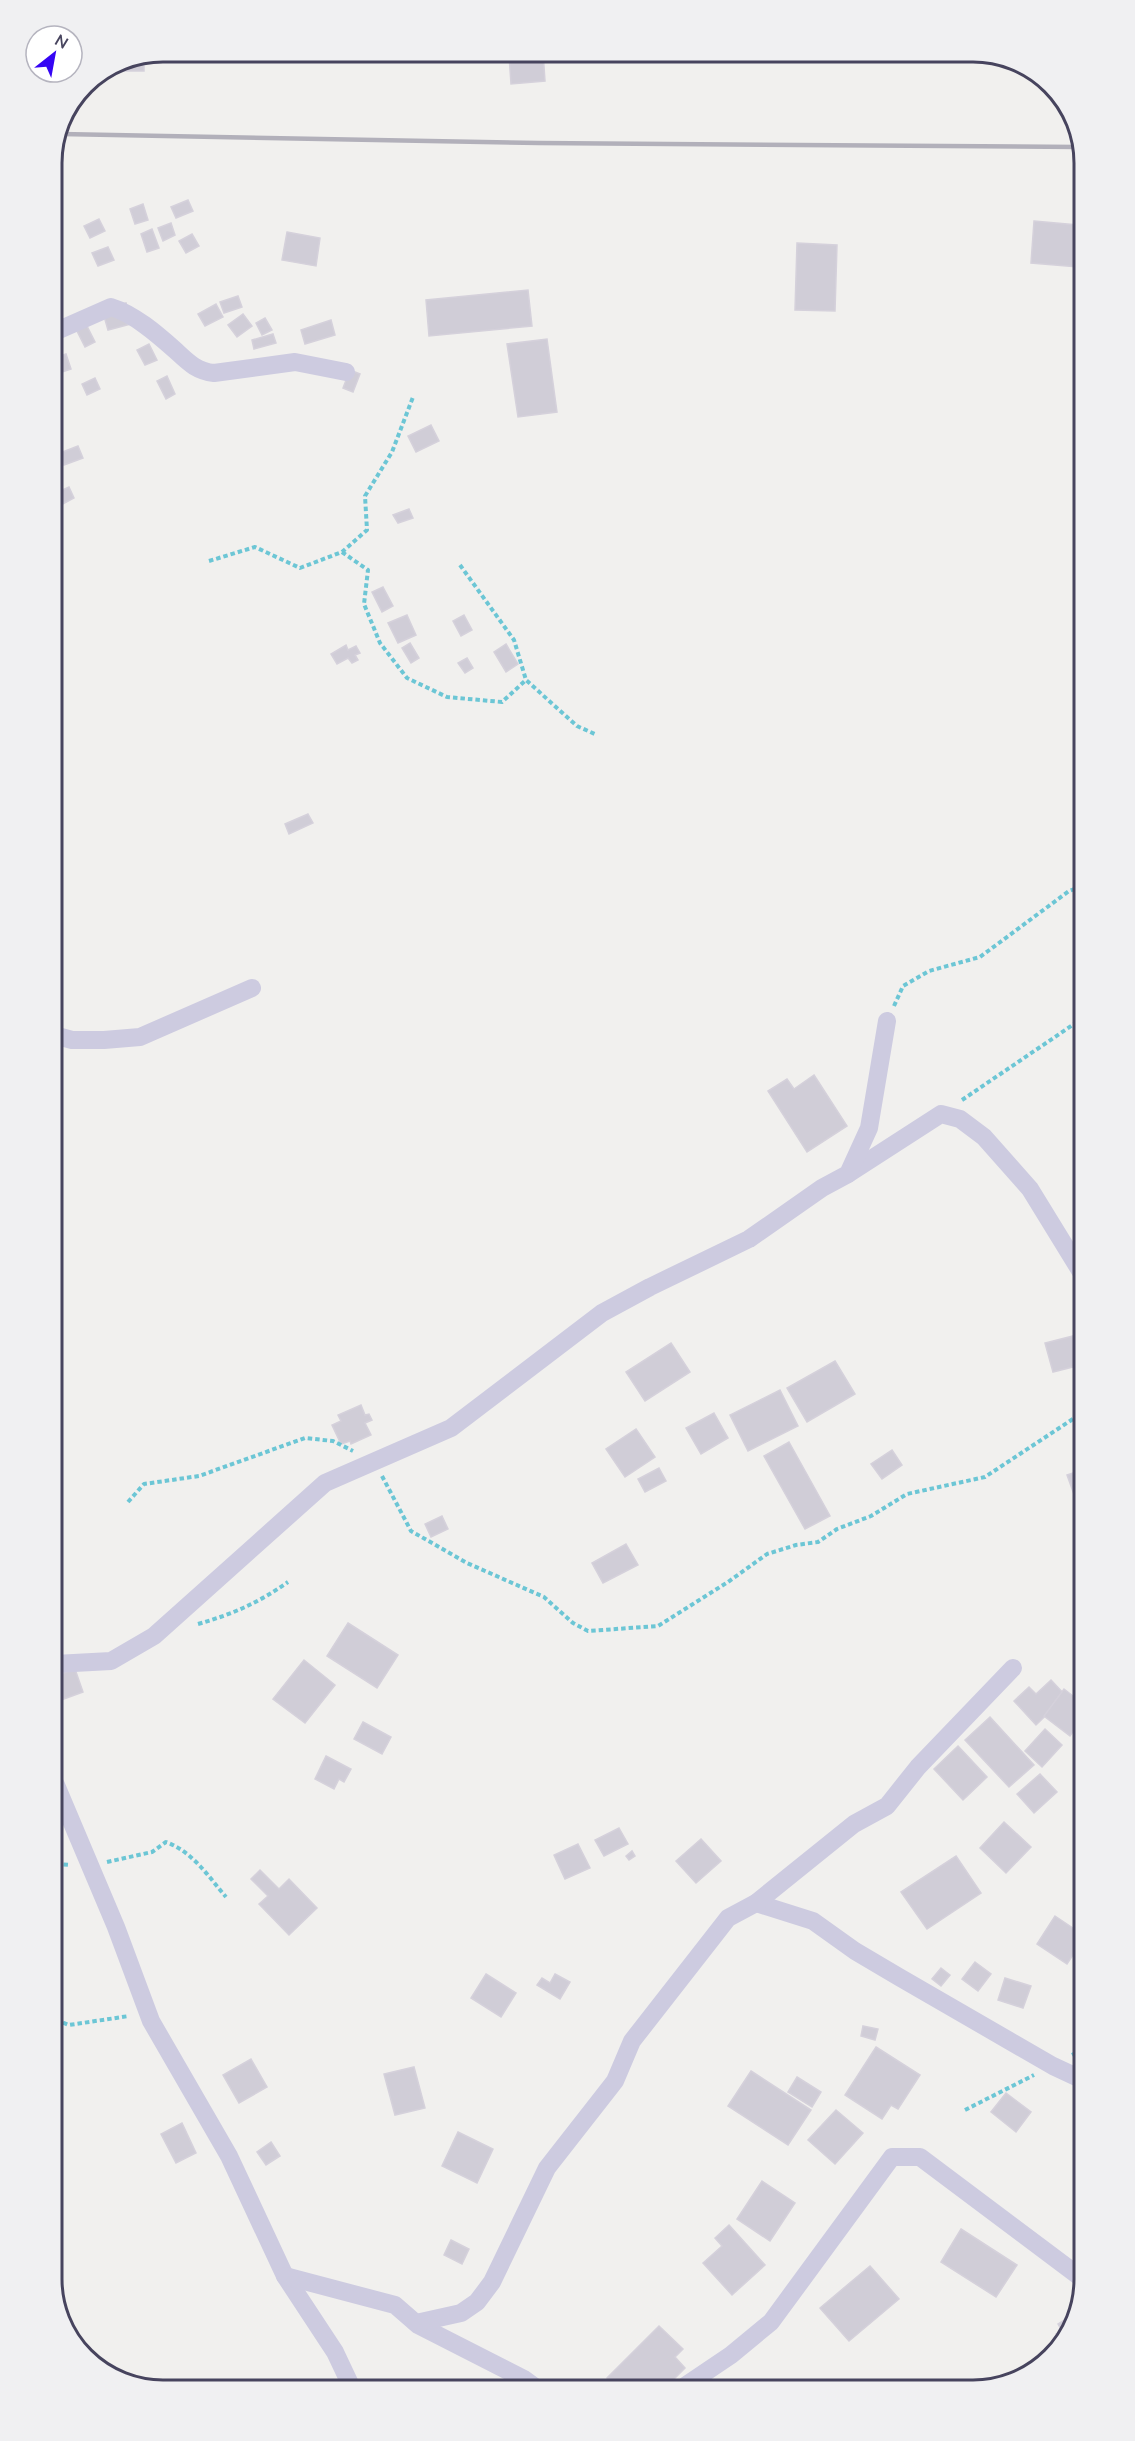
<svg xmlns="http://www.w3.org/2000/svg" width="1135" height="2441" font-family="Mulish,sans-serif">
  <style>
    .building { fill: #d0cdd7; stroke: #d5d1db; stroke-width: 1.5 }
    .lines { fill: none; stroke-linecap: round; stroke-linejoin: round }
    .path { stroke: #6cc6d5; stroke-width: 4; stroke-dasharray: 4.5 3; stroke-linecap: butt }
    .street { stroke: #cdcbe0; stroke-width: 18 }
    .rail { stroke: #b2b0ba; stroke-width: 4.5 }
    .rim { fill: none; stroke: #47445e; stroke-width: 3 }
  </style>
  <rect width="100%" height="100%" fill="#f1f0ee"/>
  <g class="building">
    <polygon points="543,52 545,81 511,84 509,55"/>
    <polygon points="144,55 144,71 116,71 116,62 120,59"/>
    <polygon points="188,200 193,211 176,218 171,207"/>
    <polygon points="143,204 148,220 135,224 130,209"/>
    <polygon points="99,219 105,231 90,238 84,226"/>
    <polygon points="1034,221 1078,225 1078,267 1031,263"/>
    <polygon points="171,223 175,235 163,241 158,228"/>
    <polygon points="152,229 159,248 147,252 141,234"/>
    <polygon points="287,232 320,238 316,266 282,260"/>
    <polygon points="192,234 199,246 186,253 179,241"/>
    <polygon points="797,243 837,245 835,311 795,310"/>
    <polygon points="108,247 114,260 98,266 92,253"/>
    <polygon points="528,290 532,326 429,336 426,300"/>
    <polygon points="238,296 242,307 224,313 220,302"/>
    <polygon points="126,303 131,324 108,330 102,309"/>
    <polygon points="216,304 223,317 205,326 198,314"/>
    <polygon points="243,314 252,326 237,337 228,325"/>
    <polygon points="265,318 272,330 262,335 256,323"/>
    <polygon points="331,320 335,335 305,344 301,330"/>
    <polygon points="86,324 95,342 85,347 76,329"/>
    <polygon points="273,334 276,343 254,349 252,340"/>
    <polygon points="547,339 557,412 518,417 507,344"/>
    <polygon points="149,344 157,360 145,365 137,350"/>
    <polygon points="66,354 71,369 62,372 57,357"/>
    <polygon points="350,370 360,374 353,392 343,388"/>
    <polygon points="167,376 175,394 166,399 157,381"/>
    <polygon points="95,378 100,389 87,395 82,384"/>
    <polygon points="431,425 439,441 416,452 408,436"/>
    <polygon points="78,446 83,458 64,465 60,453"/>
    <polygon points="69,487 74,498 61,505 56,493"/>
    <polygon points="409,509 413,518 398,523 393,515"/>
    <polygon points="383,587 393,606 382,612 372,592"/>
    <polygon points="407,615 416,635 398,643 388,623"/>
    <polygon points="464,615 472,630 461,636 453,621"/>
    <polygon points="410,643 419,658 411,663 402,648"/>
    <polygon points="506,644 518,664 506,672 494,652"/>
    <polygon points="346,645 348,650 356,646 360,653 355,655 358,660 352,663 348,658 337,664 331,654"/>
    <polygon points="467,658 473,668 465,673 458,663"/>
    <polygon points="308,814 313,823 289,834 285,824"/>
    <polygon points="814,1075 847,1126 807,1152 768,1091 787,1079 794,1089"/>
    <polygon points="1073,1336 1081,1365 1053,1372 1045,1343"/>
    <polygon points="671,1343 690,1372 645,1401 626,1372"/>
    <polygon points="835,1361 855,1394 807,1422 787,1388"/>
    <polygon points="780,1390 798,1426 748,1451 730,1415"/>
    <polygon points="361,1405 365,1415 369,1414 372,1420 365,1423 371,1435 351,1444 350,1441 341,1444 332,1425 341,1421 338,1415"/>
    <polygon points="714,1413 728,1438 701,1454 686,1428"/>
    <polygon points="636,1429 655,1457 625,1477 606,1449"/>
    <polygon points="789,1442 830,1516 805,1529 764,1456"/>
    <polygon points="892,1450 902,1465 882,1479 871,1464"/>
    <polygon points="659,1468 666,1481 645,1492 638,1479"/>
    <polygon points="1082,1470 1082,1511 1080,1511 1067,1475"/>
    <polygon points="442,1516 448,1529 431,1537 425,1524"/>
    <polygon points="626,1544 638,1565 603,1583 592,1563"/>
    <polygon points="348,1623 398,1655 377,1688 327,1656"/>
    <polygon points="1082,1642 1082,1657 1075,1648"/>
    <polygon points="304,1660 335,1685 305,1723 273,1699"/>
    <polygon points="75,1669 83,1692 61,1700 55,1685 55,1676"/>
    <polygon points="1051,1680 1066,1696 1036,1725 1014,1701 1029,1687 1036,1694"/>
    <polygon points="1064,1689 1082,1703 1082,1719 1070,1736 1044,1716"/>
    <polygon points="990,1717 1034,1765 1009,1787 965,1740"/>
    <polygon points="363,1722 391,1737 382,1754 354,1739"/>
    <polygon points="1045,1729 1062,1745 1042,1767 1025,1751"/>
    <polygon points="958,1746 987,1777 963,1800 934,1769"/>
    <polygon points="326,1756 351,1769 344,1782 339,1779 334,1789 315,1779"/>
    <polygon points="1040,1774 1057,1792 1034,1813 1017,1794"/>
    <polygon points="1004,1822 1031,1847 1006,1873 980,1848"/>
    <polygon points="619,1828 628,1844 604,1856 595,1840"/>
    <polygon points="701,1839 721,1861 696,1883 676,1861"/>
    <polygon points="578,1844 590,1868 565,1879 554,1855"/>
    <polygon points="632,1851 635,1856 629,1860 626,1856"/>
    <polygon points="956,1856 981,1893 927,1929 901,1892"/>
    <polygon points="260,1870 279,1889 289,1879 317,1908 289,1935 259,1904 268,1896 251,1879"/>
    <polygon points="1055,1916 1083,1935 1083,1940 1067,1964 1037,1944"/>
    <polygon points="975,1962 991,1974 978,1991 962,1979"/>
    <polygon points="941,1968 950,1975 941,1986 932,1979"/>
    <polygon points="486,1974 516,1993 501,2017 471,1998"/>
    <polygon points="555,1974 570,1982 560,1999 537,1985 542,1978 550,1983"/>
    <polygon points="1005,1978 1031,1986 1023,2008 998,2000"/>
    <polygon points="863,2026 878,2029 875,2040 861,2036"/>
    <polygon points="876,2047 920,2075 898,2109 891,2105 882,2119 845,2095"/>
    <polygon points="251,2059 267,2087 239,2103 223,2075"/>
    <polygon points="414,2067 425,2108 395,2115 384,2074"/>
    <polygon points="751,2071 811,2110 788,2145 728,2106"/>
    <polygon points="797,2077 821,2092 812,2107 788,2092"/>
    <polygon points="1006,2093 1031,2112 1016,2132 991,2112"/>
    <polygon points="836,2110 863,2133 835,2164 808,2140"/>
    <polygon points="182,2123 196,2153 176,2163 161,2134"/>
    <polygon points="458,2132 493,2149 477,2183 442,2166"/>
    <polygon points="271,2142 280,2156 266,2165 257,2152"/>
    <polygon points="762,2181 795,2203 770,2241 737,2219"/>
    <polygon points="729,2225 765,2265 732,2295 703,2263 722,2246 715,2238"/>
    <polygon points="961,2229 1017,2265 996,2297 941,2262"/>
    <polygon points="451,2240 469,2249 462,2264 444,2255"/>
    <polygon points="870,2266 899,2299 849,2341 820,2308"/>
    <polygon points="1071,2316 1062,2344 1056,2334 1062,2331 1058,2324"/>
    <polygon points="659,2326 683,2349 675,2357 685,2368 667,2386 616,2387 607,2378"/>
    <polygon points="725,2381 728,2386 714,2386"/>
  </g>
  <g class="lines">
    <g class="path">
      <polyline points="342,552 368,570 364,604 380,643 407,678 447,697 502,702 526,680"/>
      <polyline points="209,561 255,547 300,568 342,552 367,530 365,496 392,452 413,397"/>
      <polyline points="460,565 514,640 526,680 577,726 597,735"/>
      <polyline points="894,1006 903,986 929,971 980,957 1069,891 1080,887"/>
      <polyline points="962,1100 1080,1020"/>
      <polyline points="382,1476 411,1531 467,1563 544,1597 573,1623 588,1631 658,1626 728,1582 767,1554 796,1545 818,1542 837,1529 871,1516 907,1494 985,1477 1082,1413"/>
      <polyline points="128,1502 144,1484 199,1476 305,1438 333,1441 353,1451"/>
      <path d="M198,1624C233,1614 258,1603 288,1582"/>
      <path d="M107,1862L152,1852L166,1842C193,1852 208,1876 226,1897"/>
      <polyline points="56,1864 70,1865"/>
      <polyline points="56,2020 69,2025 129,2016"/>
      <polyline points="1072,2055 1083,2049"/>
      <polyline points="965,2110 1034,2075"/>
    </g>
    <g class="street">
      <path d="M52,333L111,307C134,314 157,334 175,350C188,362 196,371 214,373L295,362L346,372"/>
      <polyline points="54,1035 72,1040 104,1040 140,1037 252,988"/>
      <polyline points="848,1174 941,1114 960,1119 984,1137 1030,1189 1081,1272"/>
      <polyline points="55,1664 111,1661 154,1636 325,1483 451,1428 602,1313 650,1287 749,1239 822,1188 848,1174 869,1128 887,1021"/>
      <polyline points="56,1785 116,1927 151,2021 229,2156 285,2276 335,2352 352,2388"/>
      <polyline points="756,1903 813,1921 855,1951 899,1977 1053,2066 1083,2080"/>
      <polyline points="285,2276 395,2305 418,2325 524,2379 535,2387"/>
      <polyline points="416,2323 461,2313 477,2302 492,2282 547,2168 615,2081 632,2041 728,1918 756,1903 854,1824 887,1806 918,1767 1013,1668"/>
      <polyline points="685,2386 731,2355 771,2322 892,2157 920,2157 1084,2280"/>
    </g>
    <polyline class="rail" points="61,134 539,143 1078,147"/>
  </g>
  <path d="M0 0H1135V2441H0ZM163 62H973A101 101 0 0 1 1074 163V2279A101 101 0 0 1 973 2380H163A101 101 0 0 1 62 2279V163A101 101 0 0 1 163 62Z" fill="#f0f0f2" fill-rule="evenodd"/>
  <path class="rim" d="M163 62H973A101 101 0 0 1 1074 163V2279A101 101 0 0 1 973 2380H163A101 101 0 0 1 62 2279V163A101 101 0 0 1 163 62Z"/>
  <g transform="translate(54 54) rotate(31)"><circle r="28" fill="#ffffff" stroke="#b5b4bf" stroke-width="1.5"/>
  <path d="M0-4.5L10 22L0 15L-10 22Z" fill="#3505f4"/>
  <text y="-9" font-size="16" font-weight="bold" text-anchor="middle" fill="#47445e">N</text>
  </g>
</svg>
